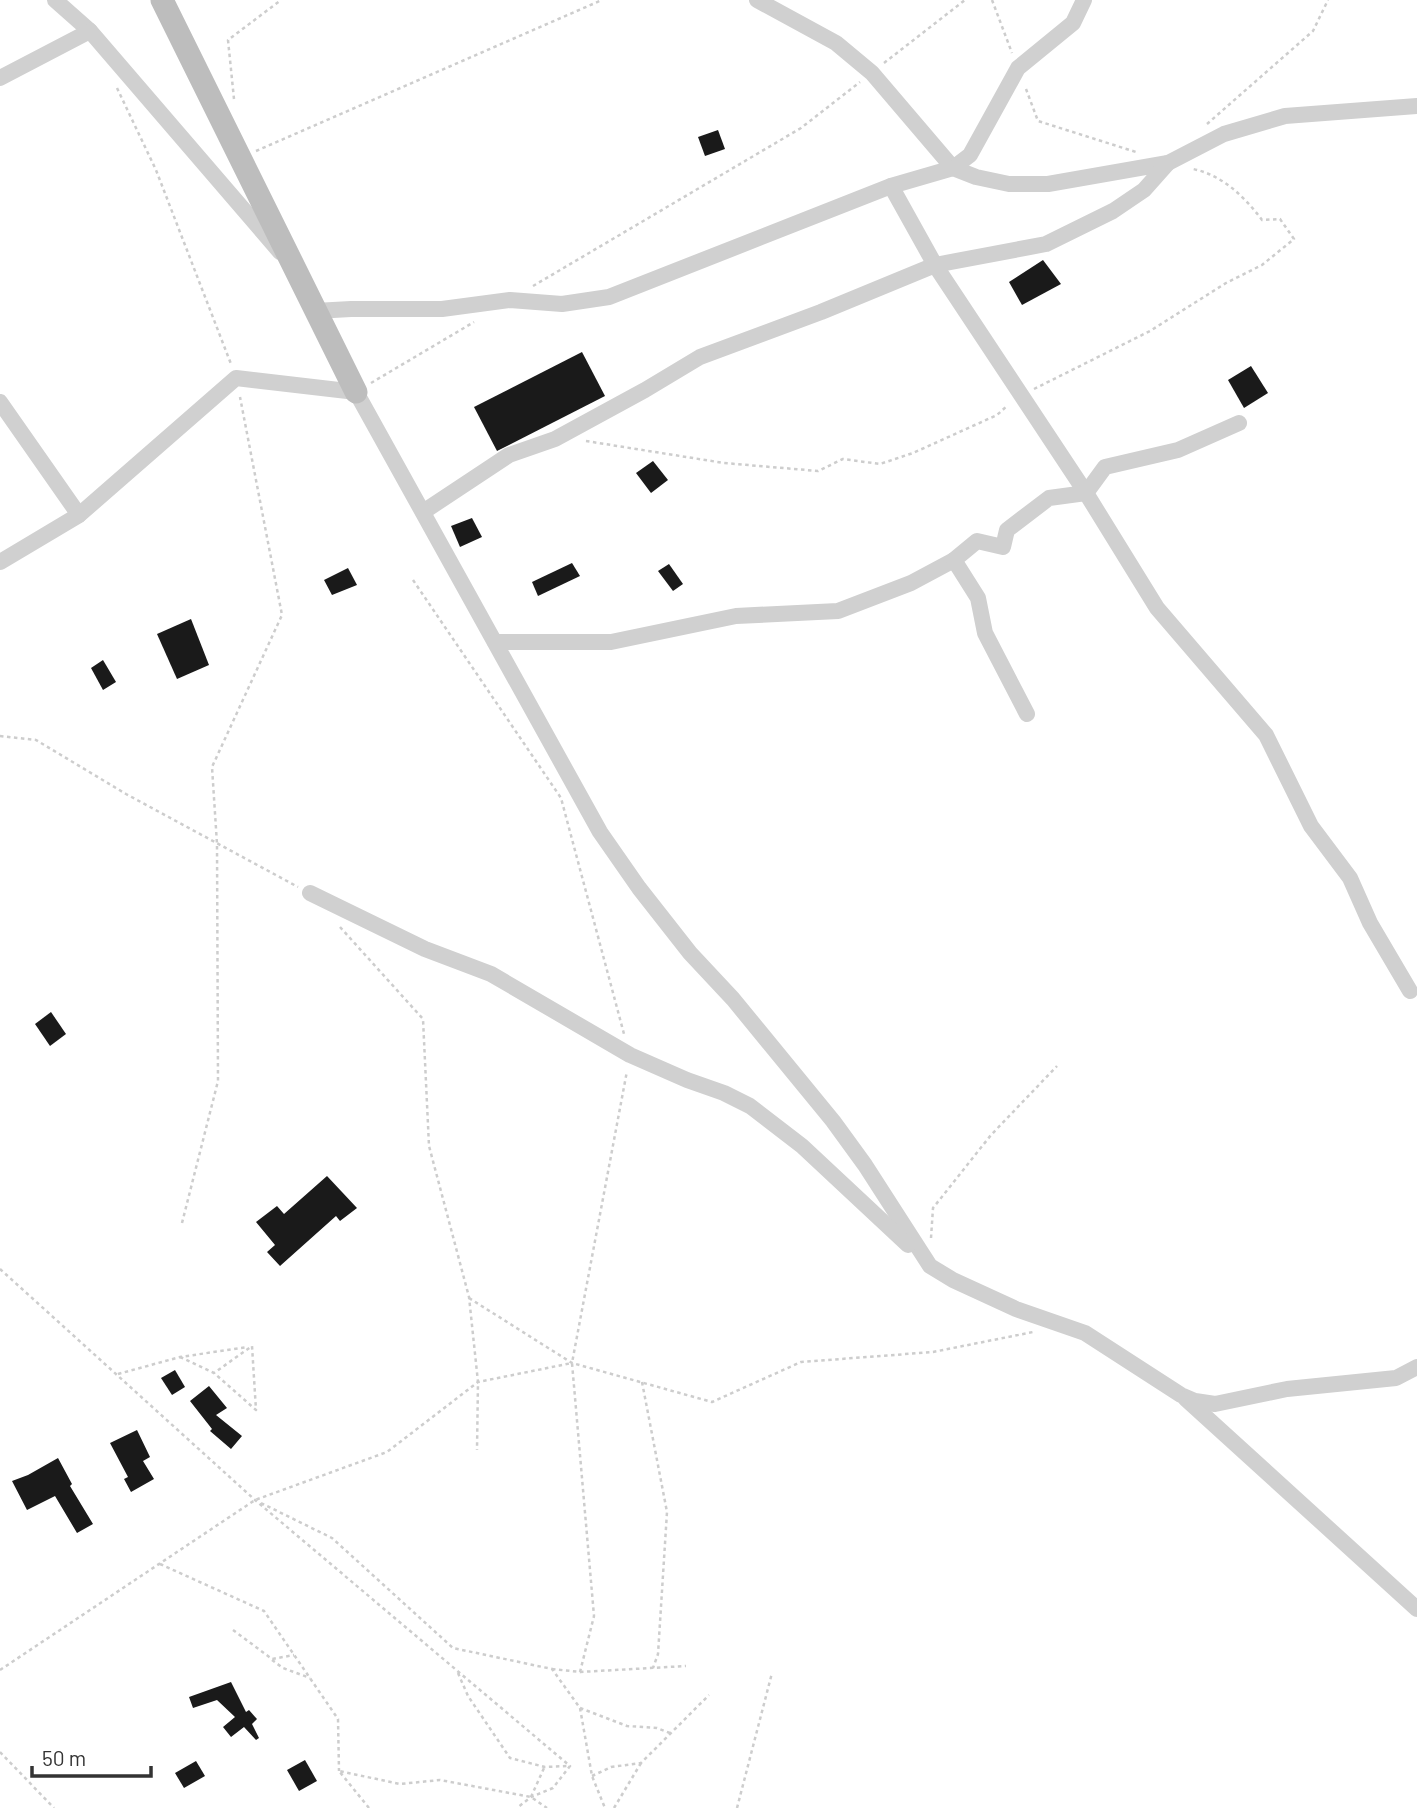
<svg xmlns="http://www.w3.org/2000/svg" width="1417" height="1808" font-family="Barlow,sans-serif">
  <style>
    .building { fill: #1a1a1a }
    .lines { fill: none; stroke-linecap: round; stroke-linejoin: round }
    .path { stroke: #cdcdcd; stroke-width: 2.5; stroke-dasharray: 3.5 3.5; stroke-linecap: butt }
    .street { stroke: #d0d0d0; stroke-width: 16 }
    .secondary { stroke: #bdbdbd; stroke-width: 23 }
  </style>
  <rect width="100%" height="100%" fill="#fff"/>
  <g class="building">
    <polygon points="718,130 725,149 705,156 698,137"/>
    <polygon points="1043,260 1061,284 1022,305 1009,282"/>
    <polygon points="582,352 605,396 497,451 474,407"/>
    <polygon points="1251,366 1268,393 1244,408 1228,380"/>
    <polygon points="653,461 668,480 651,493 636,473"/>
    <polygon points="472,518 482,537 460,547 451,526"/>
    <polygon points="572,563 580,576 538,596 532,582"/>
    <polygon points="669,564 683,584 673,591 658,571"/>
    <polygon points="348,568 357,585 332,595 324,580"/>
    <polygon points="191,619 209,665 177,679 157,634"/>
    <polygon points="103,660 116,682 103,690 91,668"/>
    <polygon points="51,1012 66,1034 50,1046 35,1024"/>
    <polygon points="327,1176 357,1208 340,1221 336,1216 280,1266 267,1252 275,1245 256,1222 277,1206 284,1214"/>
    <polygon points="175,1370 185,1387 172,1395 161,1378"/>
    <polygon points="209,1386 227,1408 216,1415 242,1436 231,1449 210,1431 212,1429 190,1401"/>
    <polygon points="137,1430 150,1457 143,1461 154,1479 131,1492 124,1479 128,1477 110,1443"/>
    <polygon points="58,1458 72,1484 70,1486 93,1524 77,1533 55,1496 27,1510 12,1481 28,1475"/>
    <polygon points="231,1682 246,1712 249,1710 257,1719 252,1724 259,1738 256,1740 244,1727 231,1737 223,1727 235,1717 217,1700 193,1708 189,1697"/>
    <polygon points="305,1760 317,1781 299,1791 287,1770"/>
    <polygon points="196,1761 205,1776 184,1788 175,1773"/>
  </g>
  <g class="lines">
    <g class="path">
      <polyline points="992,0 1012,53"/>
      <polyline points="884,63 965,0"/>
      <polyline points="117,88 156,170 231,364"/>
      <polyline points="1026,89 1038,121 1136,152"/>
      <polyline points="234,99 228,40 281,0"/>
      <polyline points="1207,124 1313,31 1328,0"/>
      <polyline points="256,151 602,0"/>
      <polyline points="533,286 801,128 860,82"/>
      <polyline points="371,383 474,322"/>
      <path d="M1034,389L1150,331L1226,283L1262,265L1294,239L1280,219L1262,220C1244,196 1222,175 1193,169"/>
      <polyline points="586,441 724,463 818,471 843,459 880,464 913,453 997,415 1008,405"/>
      <polyline points="413,580 561,798 624,1034"/>
      <polyline points="0,736 36,740 126,794 298,887"/>
      <polyline points="340,927 423,1019 429,1146 469,1297 478,1382 477,1450"/>
      <polyline points="182,1223 218,1081 217,844 212,767 282,615 240,397"/>
      <polyline points="931,1238 933,1208 991,1135 1057,1066"/>
      <polyline points="0,1269 255,1500 570,1766 553,1788 531,1797 517,1808"/>
      <polyline points="469,1298 572,1363 712,1402 801,1362 933,1352 1033,1332"/>
      <polyline points="180,1357 214,1373 256,1410 252,1346 214,1373"/>
      <polyline points="118,1374 180,1357 248,1347"/>
      <polyline points="642,1382 667,1512 658,1654 653,1668"/>
      <polyline points="261,1503 332,1538 453,1648 552,1669 580,1708 592,1776 605,1808"/>
      <polyline points="160,1564 264,1611 338,1719 339,1771"/>
      <polyline points="233,1630 272,1659 294,1655"/>
      <polyline points="272,1660 283,1668 310,1678"/>
      <polyline points="552,1669 580,1672 594,1616 572,1363 627,1071"/>
      <polyline points="0,1670 255,1500 387,1452 478,1382 572,1363"/>
      <polyline points="580,1672 686,1666"/>
      <polyline points="458,1673 468,1696 510,1758 545,1767 567,1766"/>
      <polyline points="580,1708 627,1726 657,1728 670,1733"/>
      <polyline points="0,1752 54,1808"/>
      <polyline points="592,1776 611,1767 641,1763 709,1695"/>
      <polyline points="531,1797 544,1768"/>
      <polyline points="369,1808 339,1771 400,1784 440,1780 531,1797 547,1808"/>
      <polyline points="614,1808 641,1763"/>
      <polyline points="737,1808 772,1673"/>
    </g>
    <g class="street">
      <polyline points="55,0 90,31"/>
      <polyline points="757,0 836,43 872,73 953,168 970,155 1018,68 1073,23 1084,0"/>
      <polyline points="0,78 90,31 280,252"/>
      <polyline points="891,186 935,265 1086,493 1157,608 1266,735 1311,826 1350,878 1370,923 1410,991"/>
      <polyline points="315,311 351,309 442,309 510,300 562,304 609,297 891,186 953,168 976,177 1009,184 1048,184 1168,163 1224,134 1285,116 1417,106"/>
      <polyline points="0,402 79,515"/>
      <polyline points="423,512 509,455 555,439 645,390 700,357 821,312 935,265 1046,244 1113,211 1144,190 1168,163"/>
      <polyline points="0,562 79,515 236,378 356,392 600,832 639,888 690,953 733,999 833,1121 865,1165 930,1266 953,1280 1016,1309 1085,1333 1181,1395 1195,1401 1215,1404 1287,1389 1396,1378 1417,1367"/>
      <polyline points="495,642 611,642 736,616 838,611 911,583 954,560"/>
      <polyline points="1027,714 985,633 978,598 954,560 977,541 1003,547 1007,530 1049,498 1086,493 1105,467 1178,450 1239,423"/>
      <polyline points="310,893 425,949 491,974 630,1055 687,1080 724,1093 750,1106 802,1146 908,1245"/>
      <polyline points="1186,1399 1417,1609"/>
    </g>
    <polyline class="secondary" points="162,0 356,392"/>
  </g>
  <path d="M32 1766v10h119v-10" fill="none" stroke="#333333" stroke-width="3.5"/>
  <text x="42" y="1766" font-size="21" fill="#333333" stroke="#ffffff" stroke-width="5" paint-order="stroke">50 m</text>
</svg>
